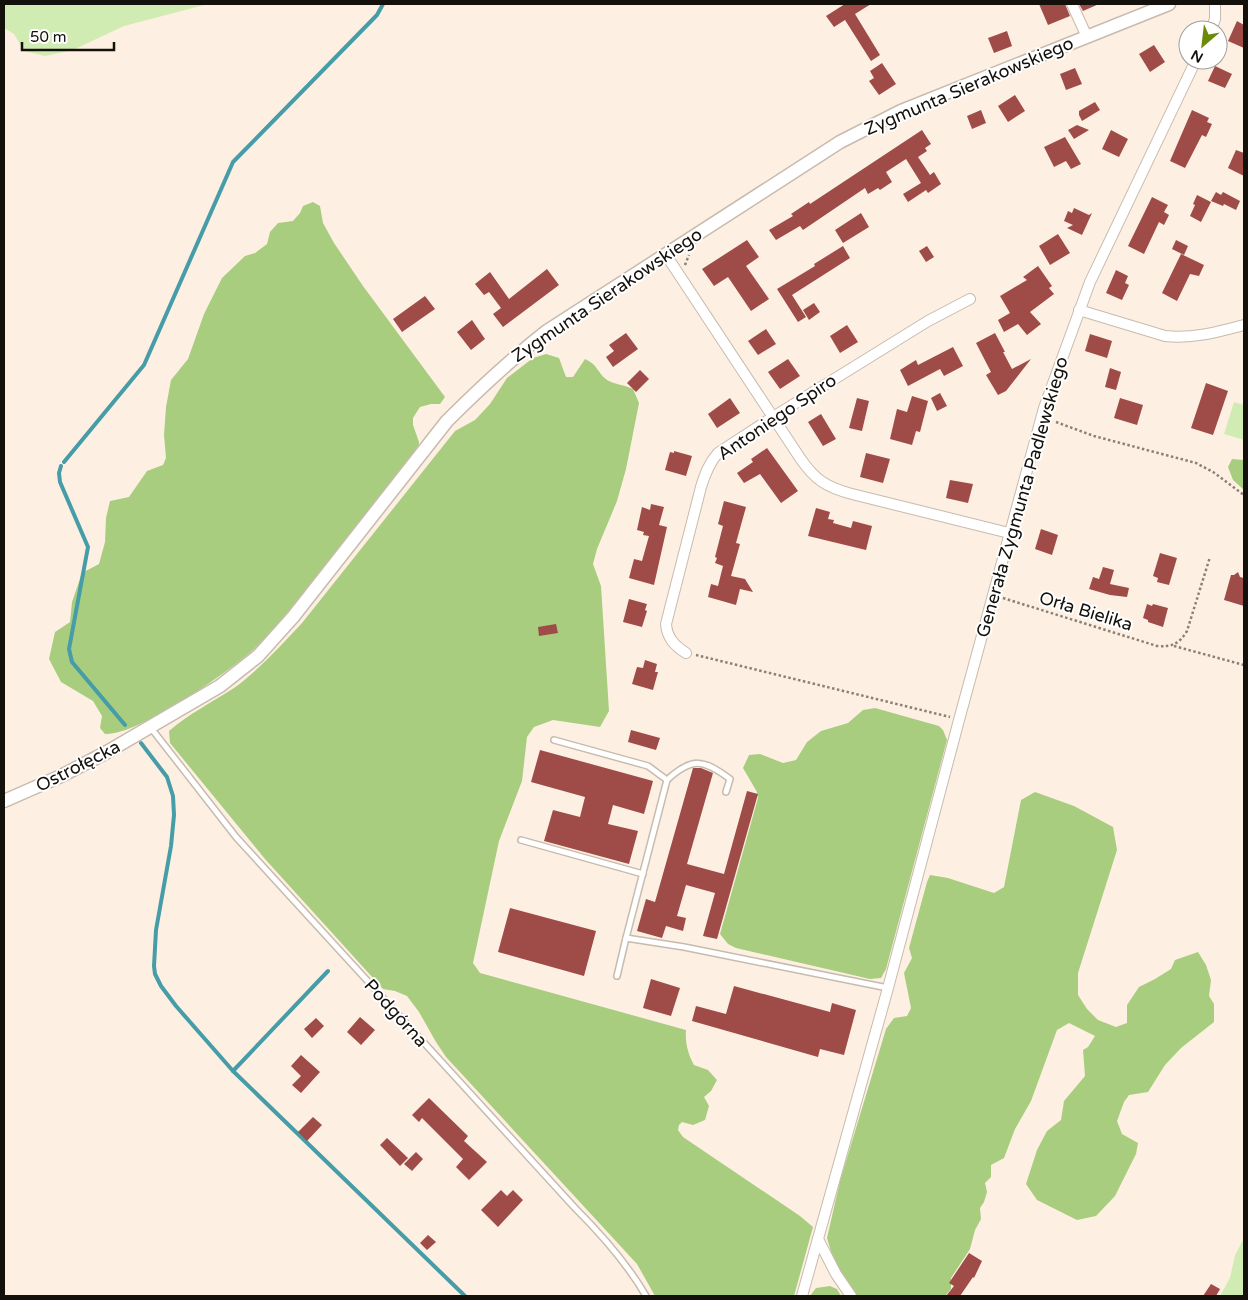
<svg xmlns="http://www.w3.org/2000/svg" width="1248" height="1300" font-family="'Varela Round',sans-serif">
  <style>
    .green { fill: #d0ecb3 }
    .forest { fill: #a8cd7e }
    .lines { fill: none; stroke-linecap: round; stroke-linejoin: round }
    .stream { stroke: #469ca7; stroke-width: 4 }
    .building { fill: #9f4b48 }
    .service-casing { stroke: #c7bbae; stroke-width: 8 }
    .minor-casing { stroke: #c7bbae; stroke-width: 12 }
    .tertiary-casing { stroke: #c7bbae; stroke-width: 15 }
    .path { stroke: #898077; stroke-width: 2.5; stroke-dasharray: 2.5 2.5; stroke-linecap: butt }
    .service { stroke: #fff; stroke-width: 5 }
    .minor { stroke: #fff; stroke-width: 10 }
    .tertiary { stroke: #fff; stroke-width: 12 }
    .labels { text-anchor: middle; stroke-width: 4; stroke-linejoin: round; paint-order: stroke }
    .street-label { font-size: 18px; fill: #14100b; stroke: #fff }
  </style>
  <rect width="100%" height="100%" fill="#fdf0e3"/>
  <g class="green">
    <polygon points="4,4 208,4 124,26 73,50 45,56 24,51 14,34 4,28"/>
    <polygon points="1234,402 1244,405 1244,440 1224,434"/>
    <polygon points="1244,1238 1244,1296 1220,1296 1230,1278 1235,1255"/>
  </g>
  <g class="forest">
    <path d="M313,202L320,206L323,223L334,243L363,286L445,397L440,404H431L420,407L413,418V425L419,442L418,453L277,625C269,633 262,642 253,650C227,673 137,736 105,734L100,728L102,716L93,701L61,682L49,659L55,632L70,622L72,602L82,573L99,564L105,542L106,518L110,501L129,497L147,471L163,465L166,458L164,435L166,407L171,380L188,359L204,314L222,278L245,256L255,253L267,244L270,232L278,223L293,221L300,213L303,206Z"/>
    <path d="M546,354L559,358L566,377H573L585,359C599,365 597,374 609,381C614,384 625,385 633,389L639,403L626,469L617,501L597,549L593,564L601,586L609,711L600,727L553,720L534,727L527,737L522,781L499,841L473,963L480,973L686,1030C685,1043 688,1054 694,1065L708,1070L717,1080L711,1091L704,1097L709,1106L705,1120L693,1125L682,1122L679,1125L678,1130L683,1137L800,1216L813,1227L794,1296H655L637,1264L446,1057L436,1042L419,1012L407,996L395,991L383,989L265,859L170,743L169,731C189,714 212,702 234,688C258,671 281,645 302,623L455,431L475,420L490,404L507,378L533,358Z"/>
    <polygon points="1232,459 1244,460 1244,490 1233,480 1228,467"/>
    <polygon points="875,708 939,726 943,730 947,740 886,969 881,978 870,979 736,948 728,944 720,934 758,798 757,792 743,768 749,755 760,754 783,763 796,760 807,742 821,731 848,723 863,710"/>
    <polygon points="1035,792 1074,806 1113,827 1117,850 1078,973 1078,995 1087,1009 1098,1020 1116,1027 1127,1023 1127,1005 1139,987 1155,979 1171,969 1175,960 1198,952 1206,965 1211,980 1209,996 1214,1004 1214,1022 1181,1048 1165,1065 1148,1092 1129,1095 1124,1102 1117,1121 1122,1134 1138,1143 1136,1154 1115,1196 1096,1216 1077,1220 1037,1200 1026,1184 1037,1150 1047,1131 1061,1120 1064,1101 1085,1076 1083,1050 1088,1047 1095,1036 1069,1023 1057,1030 1031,1101 1015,1129 1004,1158 991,1165 991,1177 985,1183 987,1192 984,1202 980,1208 981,1219 975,1230 970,1249 951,1278 951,1289 945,1296 857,1296 841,1272 833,1258 827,1238 840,1181 886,1029 894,1018 907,1016 911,1008 904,973 912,958 909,948 927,882 930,875 948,878 994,893 1004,887 1021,800"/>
    <polygon points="830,1286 837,1289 841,1296 810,1296 816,1288"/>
  </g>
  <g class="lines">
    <g class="stream">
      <polyline points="64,462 144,365 233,162 377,15 383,4"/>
      <polyline points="61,466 59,473 60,482 88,547 69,649 72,662 125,725"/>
      <polyline points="141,743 167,777 173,796 174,815 171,846 156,930 154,966 155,974 161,986 176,1006 233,1071 465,1296"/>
      <polyline points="233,1071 328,971"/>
    </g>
  </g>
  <g class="building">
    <polygon points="845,4 871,4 855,14 880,55 871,61 845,20 834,27 826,16"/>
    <polygon points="1039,4 1065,4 1070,16 1048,25"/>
    <polygon points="1079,4 1099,4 1083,11"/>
    <polygon points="1237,21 1244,25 1244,48 1228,41"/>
    <polygon points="1007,31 1012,46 994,53 988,38"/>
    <polygon points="1154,45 1165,62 1150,72 1139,54"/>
    <polygon points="882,63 896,84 879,95 869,81 874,78 870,71"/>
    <polygon points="1215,66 1232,74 1225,88 1208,81"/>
    <polygon points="1075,68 1082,84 1066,90 1060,74"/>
    <polygon points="1015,95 1025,111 1008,122 998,106"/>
    <polygon points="1095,102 1100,110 1082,121 1079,115 1079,111"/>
    <polygon points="981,110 986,123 972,129 967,116"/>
    <polygon points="1192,110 1209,118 1207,122 1212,124 1206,137 1202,135 1185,168 1170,161"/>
    <polygon points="1077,125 1089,130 1074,139 1068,130"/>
    <polygon points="922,130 931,144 925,148 927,151 918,157 930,175 934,172 941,184 928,193 926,190 908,202 903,194 921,183 906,159 886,172 892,182 880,190 878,188 868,194 865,188 803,230 800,226 776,240 769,230 793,216 791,214 809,202 810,204"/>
    <polygon points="1111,130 1128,139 1119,157 1102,149"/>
    <polygon points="1065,137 1081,164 1071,169 1066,161 1054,167 1044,147"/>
    <polygon points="1236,150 1244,153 1244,176 1228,168"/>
    <polygon points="1216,192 1221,195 1223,192 1240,201 1236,210 1224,204 1223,206 1211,201"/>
    <polygon points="1197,195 1211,202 1201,222 1190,216 1195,205 1193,204"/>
    <polygon points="1152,197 1168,205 1164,212 1169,215 1164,225 1159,222 1144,254 1128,246"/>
    <polygon points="1074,208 1089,215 1092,213 1082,235 1067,228 1073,225 1064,221 1068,211 1072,213"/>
    <polygon points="861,213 869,227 843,243 835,230"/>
    <polygon points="1058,234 1070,253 1050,265 1039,246"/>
    <polygon points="747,240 759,257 746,266 769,299 751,311 728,277 714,286 702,269"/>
    <polygon points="1176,240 1188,246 1184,255 1172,249"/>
    <polygon points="843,246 850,258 792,295 806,317 798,322 777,289 815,266 814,264"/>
    <polygon points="927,246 934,257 926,262 919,251"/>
    <polygon points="1181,254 1204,265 1199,276 1190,274 1177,301 1162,293"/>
    <polygon points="1038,266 1052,286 1049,288 1054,294 1030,312 1041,324 1027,335 1018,324 1004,332 998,320 1010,313 1000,296 1027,280 1023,277"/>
    <polygon points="547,269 559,285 503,327 493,314 501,308 489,292 484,295 475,284 490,272 509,299"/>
    <polygon points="1116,270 1128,276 1125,283 1129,285 1122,300 1106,293"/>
    <polygon points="425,296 435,309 402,332 393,319"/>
    <polygon points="814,303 820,312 809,320 803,310"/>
    <polygon points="472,320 485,339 471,350 457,332"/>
    <polygon points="847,325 858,342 840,353 830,336"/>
    <polygon points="766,329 776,344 758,355 748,341"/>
    <polygon points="626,333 638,349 613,367 606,357 614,351 609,345"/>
    <polygon points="995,333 1005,352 1003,352 1012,369 1031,359 1006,391 998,395 986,375 991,372 976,343"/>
    <polygon points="1090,334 1112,341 1107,358 1085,351"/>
    <polygon points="953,347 963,366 944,376 940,369 908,386 900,370 916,360 918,365"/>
    <polygon points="788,359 800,376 780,389 768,372"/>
    <polygon points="1110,368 1121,372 1116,390 1105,387"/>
    <polygon points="640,370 649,379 636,392 627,383"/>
    <polygon points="1206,383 1228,391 1213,435 1191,428"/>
    <polygon points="940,393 947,406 937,411 931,398"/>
    <polygon points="912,396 928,401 920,432 916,431 912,445 890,439 897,409 907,412"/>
    <polygon points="730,398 740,413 717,428 708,414"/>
    <polygon points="857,398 869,401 862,431 849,428"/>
    <polygon points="1120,398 1143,405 1137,425 1114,418"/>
    <polygon points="821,414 836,439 823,446 808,422"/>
    <polygon points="767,448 798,491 781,503 760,474 744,483 737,473 753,462 751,459"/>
    <polygon points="674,451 692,456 686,476 665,470 670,452 674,453"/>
    <polygon points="866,453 890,459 883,483 860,477"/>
    <polygon points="950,480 973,484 968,503 946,498"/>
    <polygon points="724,501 746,507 736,543 740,544 731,576 745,579 753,592 740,589 736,605 708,597 711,584 718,586 723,566 715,563 717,558 715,557 723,526 718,524"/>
    <polygon points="651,504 664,507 659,525 667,527 654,585 629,578 634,559 642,561 649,536 643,535 644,532 637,530 642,507 650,510"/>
    <polygon points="816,508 830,512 828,519 834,520 833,523 851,528 853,521 872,526 866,550 808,536"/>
    <polygon points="1041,529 1058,535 1052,555 1035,549"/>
    <polygon points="1160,553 1177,558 1169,585 1157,582 1158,578 1153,576"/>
    <polygon points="1103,567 1114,570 1110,584 1129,588 1127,597 1110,595 1089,589 1093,577 1099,579"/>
    <polygon points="1238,572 1240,577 1244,578 1244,606 1224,600 1231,575 1234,575"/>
    <polygon points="629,599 647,604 645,610 647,611 642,627 623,622"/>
    <polygon points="1147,604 1152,606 1153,604 1168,608 1163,627 1148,622 1148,620 1143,618"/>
    <polygon points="556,624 558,633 539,636 538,627"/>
    <polygon points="645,660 657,664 655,672 658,672 653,690 632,684 637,667 643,668"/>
    <polygon points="631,730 660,738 656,750 628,742"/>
    <polygon points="540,750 653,781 644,814 613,805 608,824 638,831 629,864 544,841 553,810 580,817 585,797 531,782"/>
    <polygon points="693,768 701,768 713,773 687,864 724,874 747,791 758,794 717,939 703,936 715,893 686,885 677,916 686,918 683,931 666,926 662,938 637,931 646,899 655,902"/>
    <polygon points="510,908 596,931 584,976 498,952"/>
    <polygon points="651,979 680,988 671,1016 643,1008"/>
    <polygon points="734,986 830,1012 832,1003 856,1010 844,1055 820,1049 818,1057 692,1021 696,1006 726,1014"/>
    <polygon points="360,1017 375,1030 361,1045 347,1032"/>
    <polygon points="316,1018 324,1026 312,1038 304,1029"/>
    <polygon points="301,1055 320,1072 301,1093 292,1085 301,1076 291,1066"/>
    <polygon points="429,1098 468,1136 464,1141 487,1162 469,1180 456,1167 463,1159 422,1118 419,1122 412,1115"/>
    <polygon points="313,1117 322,1125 307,1141 298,1132"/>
    <polygon points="387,1138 408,1158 400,1166 380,1145"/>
    <polygon points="416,1152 423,1159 412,1171 404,1164"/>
    <polygon points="501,1190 507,1196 513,1190 523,1200 498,1227 481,1210"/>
    <polygon points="428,1235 436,1242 427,1250 420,1243"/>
    <polygon points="969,1253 982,1261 974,1278 973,1277 960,1296 946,1296 954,1286 949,1283"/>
    <polygon points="1211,1284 1220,1289 1216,1296 1203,1296"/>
  </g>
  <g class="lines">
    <g class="service-casing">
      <g id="service">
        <path d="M151,728L236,837L575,1208C602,1235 627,1263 646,1296"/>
        <polyline points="554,740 648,766 667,780 626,938"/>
        <path d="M667,780C692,757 703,759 730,779L726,792"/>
        <polyline points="521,840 643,874"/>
        <polyline points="617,976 626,938 684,947 888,988"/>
      </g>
    </g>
    <g class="minor-casing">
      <g id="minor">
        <polyline points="1072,4 1087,37"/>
        <polyline points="1211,30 1215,19 1215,4"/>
        <path d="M666,255L800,458C815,480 826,487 852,494L1009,533"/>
        <path d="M1079,310L1165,336C1193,339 1218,332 1244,325"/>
        <path d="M686,653C675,646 667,638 666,624L701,487C705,474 709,463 718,453L773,417L928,321L970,299"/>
        <polyline points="818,1239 836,1274 851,1296"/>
        <polyline points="802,1296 888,988 959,720 1044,408 1090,282 1196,60"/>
      </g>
    </g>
    <g class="tertiary-casing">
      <path id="tertiary" d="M4,801L61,776L107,752L220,686L258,656L293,617L447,421C479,389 511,359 547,331L840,142L901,111L1169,4"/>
    </g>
    <g class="path">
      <polyline points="685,265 689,255"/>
      <polyline points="1056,422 1094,436 1196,463 1213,472 1244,495"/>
      <path d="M1003,598L1157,646C1172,647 1179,644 1187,631L1210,557"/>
      <polyline points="1174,646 1244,665"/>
      <polyline points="696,655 950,717"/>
    </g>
    <use href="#service" class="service"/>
    <use href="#minor" class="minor"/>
    <use href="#tertiary" class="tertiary"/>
  </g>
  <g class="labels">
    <g class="street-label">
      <text transform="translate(969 86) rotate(-23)" y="6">Zygmunta Sierakowskiego</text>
      <text transform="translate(607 295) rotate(-34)" y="6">Zygmunta Sierakowskiego</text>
      <text transform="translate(777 417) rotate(-34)" y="6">Antoniego Spiro</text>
      <text transform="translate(1022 497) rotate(-74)" y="6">Generała Zygmunta Padlewskiego</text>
      <text transform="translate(1086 611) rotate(17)" y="6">Orła Bielika</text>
      <text transform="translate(78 766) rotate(-27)" y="6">Ostrołęcka</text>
      <text transform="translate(396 1013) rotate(48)" y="6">Podgórna</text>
    </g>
  </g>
  <rect width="1248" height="1300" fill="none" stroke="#14100b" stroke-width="10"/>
  <g transform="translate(1203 45) rotate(208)"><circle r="24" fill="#ffffff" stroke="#a19f9d"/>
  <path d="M0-4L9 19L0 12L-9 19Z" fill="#6d8a06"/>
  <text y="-8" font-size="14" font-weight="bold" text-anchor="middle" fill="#14100b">N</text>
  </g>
  <path d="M22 42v8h92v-8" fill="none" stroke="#14100b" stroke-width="2.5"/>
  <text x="30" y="42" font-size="15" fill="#14100b" stroke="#ffffff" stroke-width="4" paint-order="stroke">50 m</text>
</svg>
